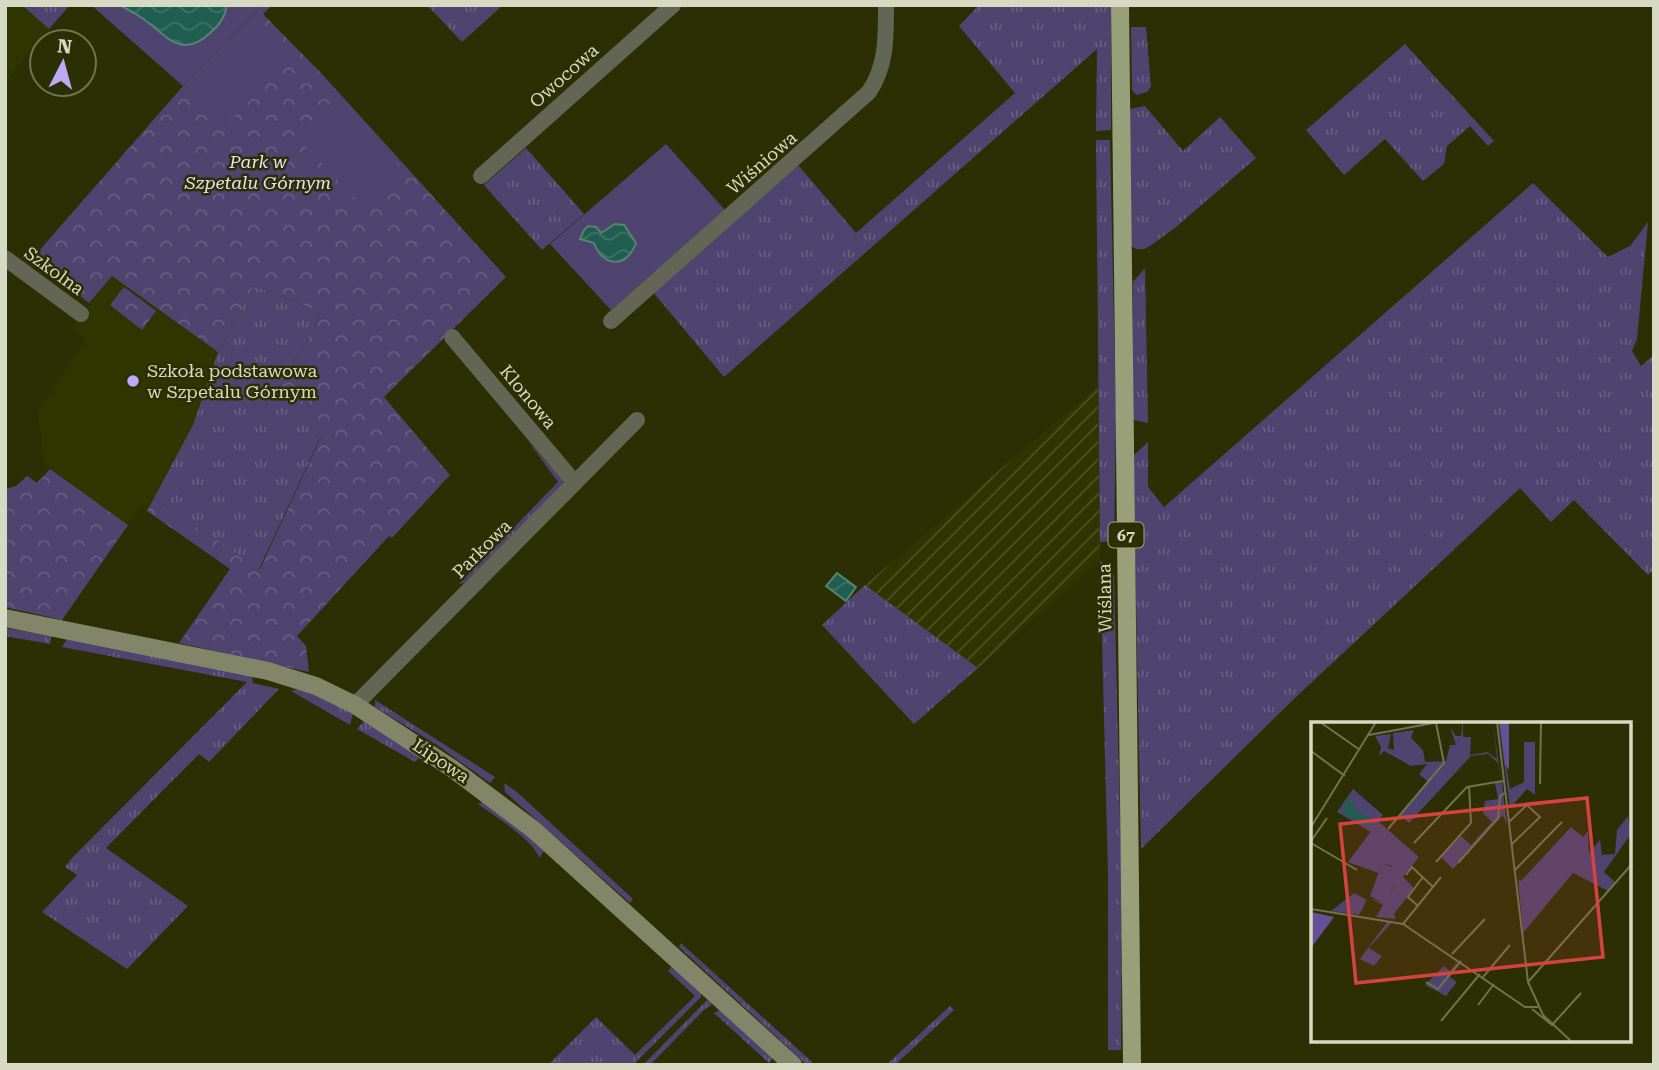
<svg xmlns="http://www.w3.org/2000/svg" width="1659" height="1070" font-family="'Roboto Serif',serif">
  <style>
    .built { fill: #303500 }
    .industrial { fill: url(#industrial-furrows) }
    .grass { fill: url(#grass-tufts) }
    .park { fill: url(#park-crowns) }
    .garden { fill: #4f436f }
    .water { fill: url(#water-waves); stroke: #568372; stroke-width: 2 }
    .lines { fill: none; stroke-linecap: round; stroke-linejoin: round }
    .street { stroke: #636654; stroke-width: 16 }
    .secondary { stroke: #828669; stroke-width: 18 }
    .primary { stroke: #999f79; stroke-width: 18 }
    .poi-dot { fill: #bda9f5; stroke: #2b2f03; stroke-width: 2.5 }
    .labels { text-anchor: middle; stroke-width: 5; stroke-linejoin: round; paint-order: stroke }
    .shield { fill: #2b2f03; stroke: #a3a789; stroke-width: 2 }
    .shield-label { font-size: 16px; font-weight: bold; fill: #d6dac2 }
    .street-label { font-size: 18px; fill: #d6dac2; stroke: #2b2f03 }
    .park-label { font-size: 18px; font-style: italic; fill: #e5e1f6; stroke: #2b2f03 }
    .poi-label { font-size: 18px; fill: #d6dac2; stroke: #2b2f03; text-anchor: start }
    .inset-road { fill: none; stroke: #6f734f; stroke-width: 2 }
    .view { fill: #d6433f; fill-opacity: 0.15; stroke: #d6433f; stroke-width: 3.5 }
    .inset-edge { fill: none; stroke: #d6dac2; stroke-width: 3.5 }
  </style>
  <defs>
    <pattern id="industrial-furrows" width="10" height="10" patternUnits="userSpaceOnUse" patternTransform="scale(1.75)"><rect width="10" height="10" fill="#303500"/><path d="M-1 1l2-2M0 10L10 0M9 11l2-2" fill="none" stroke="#4d5224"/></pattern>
    <pattern id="grass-tufts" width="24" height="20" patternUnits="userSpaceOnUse" patternTransform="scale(1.75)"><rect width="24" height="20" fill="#4f436f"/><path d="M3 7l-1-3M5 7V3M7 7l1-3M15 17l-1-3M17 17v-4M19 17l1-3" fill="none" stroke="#685e82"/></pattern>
    <pattern id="park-crowns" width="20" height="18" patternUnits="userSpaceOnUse" patternTransform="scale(1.75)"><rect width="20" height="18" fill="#4f436f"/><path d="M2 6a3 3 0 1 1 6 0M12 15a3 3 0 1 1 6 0" fill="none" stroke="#685e82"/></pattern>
    <pattern id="water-waves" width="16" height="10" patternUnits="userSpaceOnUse" patternTransform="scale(1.75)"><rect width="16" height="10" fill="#1f5e50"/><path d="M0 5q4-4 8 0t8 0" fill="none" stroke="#3f7468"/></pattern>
  </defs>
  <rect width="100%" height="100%" fill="#2b2f03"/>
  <g class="built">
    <polygon points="5,5 22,5 49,29 5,82"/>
    <polygon points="112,276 218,352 193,425 147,511 140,507 128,525 44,465 38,410 86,340 71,328"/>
  </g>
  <polygon class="industrial" points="1098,386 1100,561 978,668 865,585"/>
  <g class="grass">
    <polygon points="22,5 70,5 49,29"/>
    <polygon points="427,5 503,5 462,42"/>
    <polygon points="979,5 1111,5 1111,130 1096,131 1097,49 724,377 652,291 798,165 856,233 1015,93 959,26"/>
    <polygon points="1131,27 1146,27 1151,87 1147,92 1136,95 1132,90"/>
    <polygon points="1405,44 1494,141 1488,146 1470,126 1447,146 1444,164 1423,181 1385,139 1344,175 1306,130"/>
    <polygon points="1145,106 1183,151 1220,117 1256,158 1176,227 1150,246 1144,249 1136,249 1130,245 1130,109"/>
    <polygon points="1096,140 1110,140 1116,415 1114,541 1100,542"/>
    <polygon points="526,148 584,214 542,250 484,185"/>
    <polygon points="1533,183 1608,257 1630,246 1648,222 1637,339 1632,351 1641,366 1654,355 1654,569 1648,575 1574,500 1551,522 1520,488 1296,697 1141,849 1133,456 1148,442 1148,487 1164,507"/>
    <polygon points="1145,268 1148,423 1133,420 1133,282"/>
    <polygon points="254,286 311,308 320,318 278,388 321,436 259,569 154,498 193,425 218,352"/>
    <polygon points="528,441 563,481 563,485 464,583 459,584 558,482"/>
    <polygon points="1100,561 1107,565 1114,575 1122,899 1121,1050 1108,1050 1108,876"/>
    <polygon points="865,585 978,668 914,724 822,625"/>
    <polygon points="5,628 51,636 50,644 5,636"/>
    <polygon points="67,639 252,675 253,683 279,689 209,762 199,754 106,848 188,906 127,969 42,912 77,875 65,867 72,858 247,682 62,647"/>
    <polygon points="299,689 328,699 353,713 350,725 291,691"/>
    <polygon points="375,700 495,777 490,783 437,745 375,707"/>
    <polygon points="364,721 422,755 415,762 357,729"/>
    <polygon points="504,783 517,792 633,899 630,903 505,792"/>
    <path d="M486,800L517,824L544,851L539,858C535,841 493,815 478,804Z"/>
    <polygon points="681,943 812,1062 811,1065 807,1065 679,947"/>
    <polygon points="673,965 701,989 701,997 633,1065 548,1065 596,1017 635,1055 695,996 668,971"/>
    <polygon points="707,1000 712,1004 708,1008 707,1007 650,1065 643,1065"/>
    <polygon points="950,1006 954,1010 895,1065 886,1065"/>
    <polygon points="720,1010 724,1011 774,1057 769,1063 714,1013"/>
  </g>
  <g class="park">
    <polygon points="263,5 272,5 263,14 321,73 506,277 384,397 450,475 392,538 389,536 297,636 306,646 309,672 179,643 230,569 147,511 154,498 260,569 321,437 278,388 320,318 311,308 254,286 218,352 112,276 89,303 31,260 183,86"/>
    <polygon points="124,287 156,311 142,330 110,305"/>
    <polygon points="50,469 128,525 62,620 5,607 5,489 16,486 27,476 37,483"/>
  </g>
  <g class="garden">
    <polygon points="91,5 263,5 183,86"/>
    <polygon points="256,19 293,53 224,127 187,92"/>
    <polygon points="335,99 407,175 368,212 296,136"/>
    <polygon points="666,144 725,210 611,310 550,244"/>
  </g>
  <g class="water">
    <path d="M120,5H227C225,17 219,26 210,33C179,62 165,32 139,16C133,12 126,9 120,5Z"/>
    <path d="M615,224L624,225L636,243C626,270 602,266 594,243L580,239L584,230L588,226L596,227L601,233Z"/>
    <polygon points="837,573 856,587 846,601 826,586"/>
  </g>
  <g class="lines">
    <g class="street">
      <polyline points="481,176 673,5"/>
      <polyline points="5,258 81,314"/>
      <path d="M611,321L869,92C887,65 886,36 886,5"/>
      <polyline points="452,337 575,483"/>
      <polyline points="355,705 637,420"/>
    </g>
    <polyline class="secondary" points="5,618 268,671 316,686 355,705 453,769 534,830 793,1065"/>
    <polyline class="primary" points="1120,5 1132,1065"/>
  </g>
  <circle class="poi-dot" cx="133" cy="381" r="7"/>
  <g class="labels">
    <rect class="shield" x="1108.5" y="522.5" width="35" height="25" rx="5"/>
    <g class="shield-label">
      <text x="1126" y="541">67</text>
    </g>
    <g class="street-label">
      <text transform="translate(564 76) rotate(-42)" y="6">Owocowa</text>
      <text transform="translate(762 163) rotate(-41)" y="6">Wiśniowa</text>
      <text transform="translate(54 271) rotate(36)" y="6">Szkolna</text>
      <text transform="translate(528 397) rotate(50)" y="6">Klonowa</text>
      <text transform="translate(482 549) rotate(-45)" y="6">Parkowa</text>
      <text transform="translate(1105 598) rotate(-91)" y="6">Wiślana</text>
      <text transform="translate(441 761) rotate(34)" y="6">Lipowa</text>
    </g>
    <g class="park-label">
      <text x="258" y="168">Park w<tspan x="258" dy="21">Szpetalu Górnym</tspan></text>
    </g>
    <g class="poi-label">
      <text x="147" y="377">Szkoła podstawowa<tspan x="147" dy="21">w Szpetalu Górnym</tspan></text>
    </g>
  </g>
  <g transform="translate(1311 722)">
    <rect width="320" height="320" fill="#2b2f03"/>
    <path d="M137,0H152V15H160L159,33L176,30L186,37L182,0L190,58L187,41L177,32L160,34L98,101L89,94L116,59L108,52L116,42L100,44L73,29L68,34L70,25L64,14L80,12L77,26L83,28L82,11L103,8L100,16L112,28L114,40L135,39L139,23H145L139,5L145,14H150L151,7V1ZM188,0L199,67L213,60V20H224V73L216,67L199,86ZM191,60L196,104L192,93L142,147L130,135L150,114L160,123L181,100L172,91L174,79L187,77L184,61ZM317,94L320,112L293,150L304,160L297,169L262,151L212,211L207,157L210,159L260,105L272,115L277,109L278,131L289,118L291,133L304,132L306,108ZM71,141L81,145L83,162L76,183L59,174ZM76,200H81L58,226L71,234L63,244L49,237ZM148,238L139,255L146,260L135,274L114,263L133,244L139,249Z" fill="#4f436f"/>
    <path d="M188,0H198V48L194,43ZM0,190L23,195L0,226Z" fill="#655098"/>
    <path d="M72,93L68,100L108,135L92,155L103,166L83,192L85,197L65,195L72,183L59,176L76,182L83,162L76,156L81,144L71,141L67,151L37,140ZM43,171L56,178L48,193L20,189Z" fill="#4f436f"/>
    <path d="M42,67L72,93L67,100L73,106L64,118L60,110L26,90Z" fill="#4f436f"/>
    <path d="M38,74L45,89L62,98L59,105L31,91Z" fill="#1f5e50"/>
    <path class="inset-road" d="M9,0L49,28M186,0L217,260L232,293L261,320M58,13L128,0M0,29L34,54M229,62L230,0M198,100L216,83L229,95L200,123M0,105L65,0M77,107L133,41L125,1M0,119L16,96M0,121L46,148M103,121L156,65L192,59M125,140L160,101L158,64M147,141L187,96L189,74L194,71M203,149L251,100M95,153L101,145L122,165M107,184L97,175L112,155M0,187L92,202L214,285H227M92,202L130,155M141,232L174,197M172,255L199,223M115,260L127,267L150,239M217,260L321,142M167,283L183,262M221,287L241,303L270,271M130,299L169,252"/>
    <path class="view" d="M276,76L292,235L45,261L29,102Z"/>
    <rect width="320" height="320" class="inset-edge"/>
  </g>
  <rect width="1659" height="1070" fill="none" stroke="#d6dac2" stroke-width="14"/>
  <g transform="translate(63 63) rotate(6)"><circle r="33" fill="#2b2f03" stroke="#6f734f" stroke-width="2"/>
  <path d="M0-5L12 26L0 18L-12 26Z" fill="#bda9f5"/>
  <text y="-10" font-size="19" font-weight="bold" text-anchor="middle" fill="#d6dac2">N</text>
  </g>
</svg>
